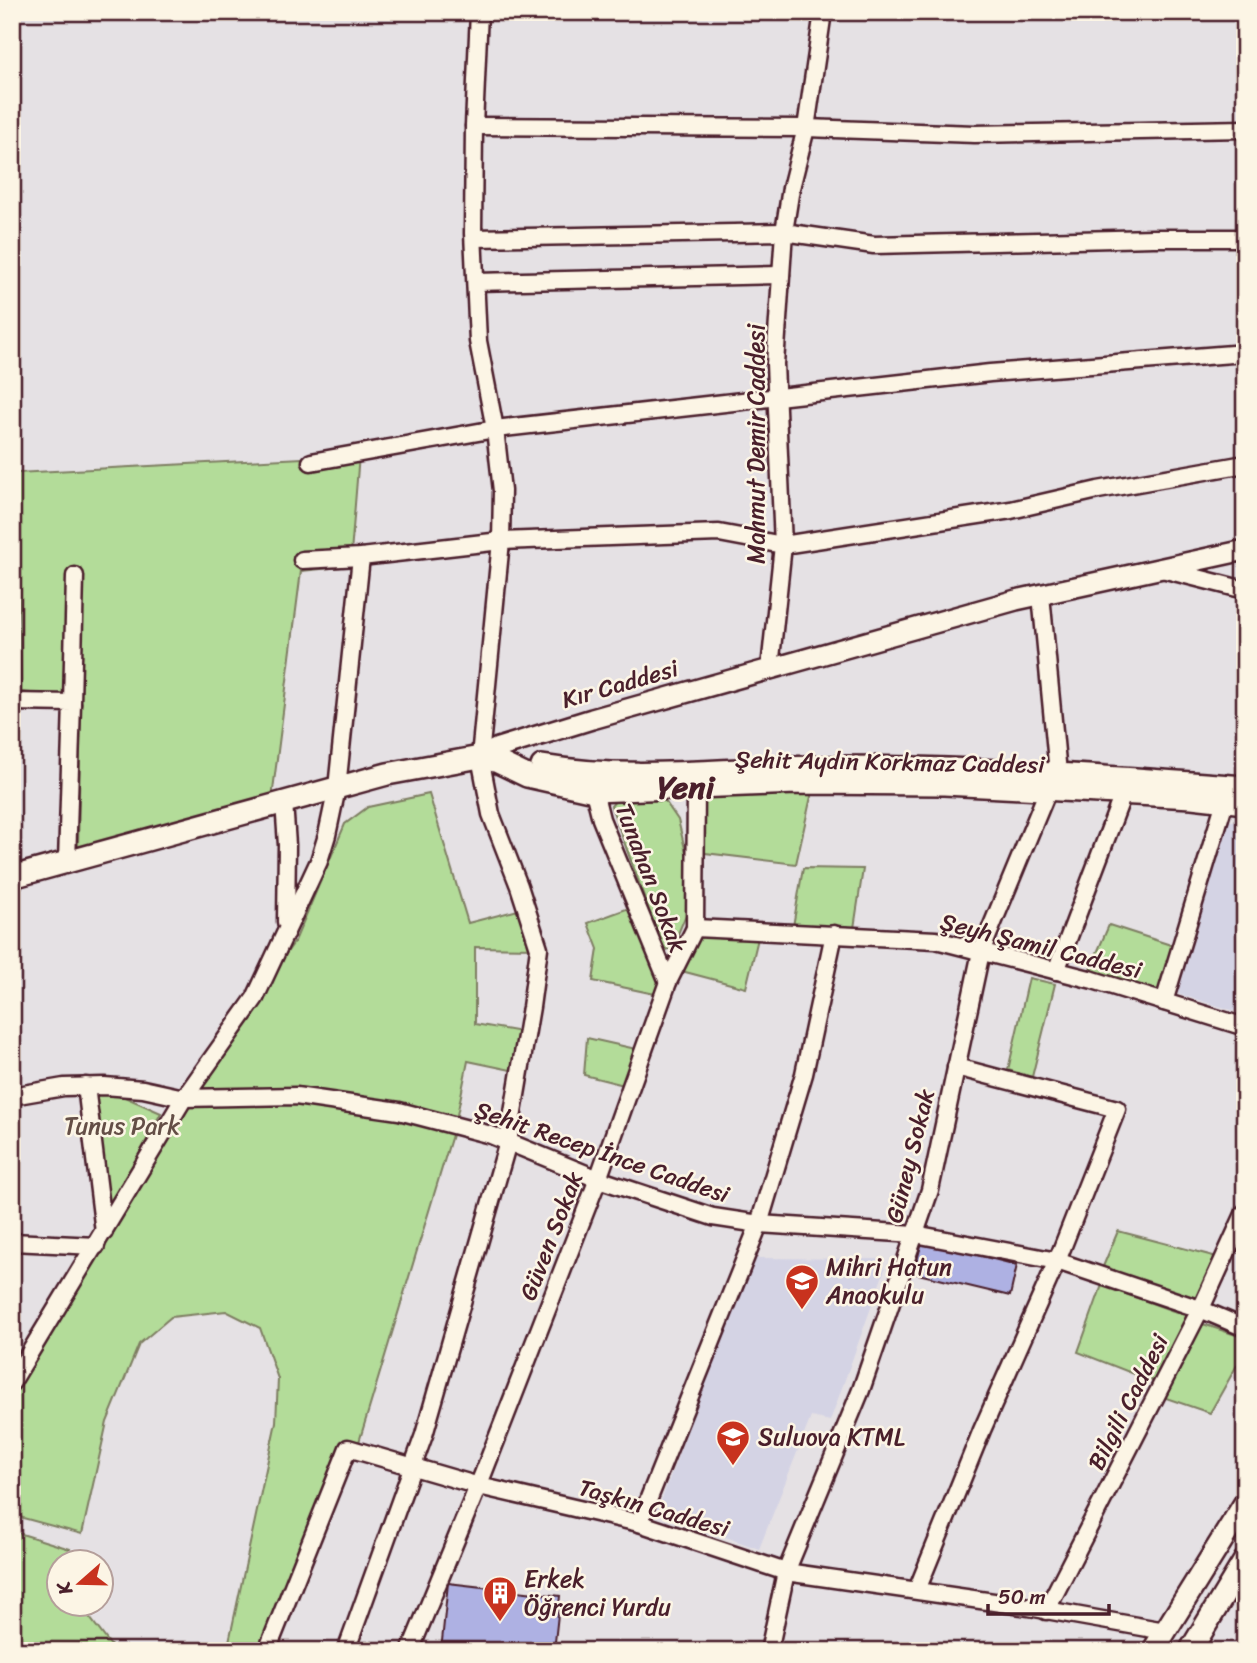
<svg xmlns="http://www.w3.org/2000/svg" width="1257" height="1663" font-family="Sriracha,sans-serif">
  <style>
    .built { fill: #d4d3e4 }
    .green { fill: #b3dc99; stroke: #7e7e62; stroke-width: 2 }
    .building { fill: #aeb1e3; stroke: #4a1f2b; stroke-width: 2 }
    .lines { fill: none; stroke-linecap: round; stroke-linejoin: round }
    .minor-casing { stroke: #4a1f2b; stroke-width: 21 }
    .tertiary-casing { stroke: #4a1f2b; stroke-width: 24 }
    .secondary-casing { stroke: #4a1f2b; stroke-width: 26 }
    .minor { stroke: #fcf5e5; stroke-width: 16 }
    .tertiary { stroke: #fcf5e5; stroke-width: 19 }
    .secondary { stroke: #fcf5e5; stroke-width: 21 }
    .labels { text-anchor: middle; stroke-width: 5; stroke-linejoin: round; paint-order: stroke }
    .street-label { font-size: 24px; fill: #4a1f2b; stroke: #fcf5e5 }
    .park-label { font-size: 24px; fill: #644e46; stroke: #fcf5e5 }
    .poi-label { font-size: 24px; fill: #4a1f2b; stroke: #fcf5e5; text-anchor: start }
    .district-label { font-size: 32px; font-weight: bold; fill: #4a1f2b; stroke: #fcf5e5 }
  </style>
  <rect width="100%" height="100%" fill="#e5e1e4"/>
  <filter id="ink" filterUnits="userSpaceOnUse"><feTurbulence type="fractalNoise" baseFrequency=".0143" numOctaves="2"/><feDisplacementMap in="SourceGraphic" scale="14" xChannelSelector="R" yChannelSelector="G"/><feConvolveMatrix kernelMatrix="1 2 1 2 8 2 1 2 1" color-interpolation-filters="sRGB"/></filter>
  <g filter="url(#ink)">
    <g class="built">
      <polygon points="1226,821 1245,821 1245,1014 1175,993"/>
      <polygon points="752,1258 878,1259 885,1269 830,1421 811,1417 759,1549 657,1512"/>
    </g>
    <g class="green">
      <polygon points="359,455 350,566 301,571 272,798 78,849 81,698 21,692 18,554 12,557 12,470 16,473"/>
      <polygon points="814,783 796,864 697,852 696,787"/>
      <polygon points="429,794 468,923 526,908 539,948 475,947 475,1024 527,1033 520,1072 468,1061 455,1125 359,1442 347,1449 267,1651 227,1651 276,1422 278,1379 260,1328 226,1311 171,1317 139,1344 107,1422 82,1534 12,1515 12,1382 184,1098 295,941 345,824 368,807"/>
      <polygon points="617,799 665,801 678,820 689,865 688,910 672,948 666,950 662,946 611,806"/>
      <polygon points="803,868 863,869 853,935 792,932"/>
      <polygon points="629,908 662,982 655,994 593,981 598,949 588,923"/>
      <polygon points="1109,925 1180,948 1164,1002 1086,978"/>
      <polygon points="695,928 760,930 746,988 674,969"/>
      <polygon points="1029,978 1055,984 1032,1077 1008,1070"/>
      <polygon points="587,1038 636,1049 624,1085 584,1075"/>
      <polygon points="89,1091 118,1094 161,1113 104,1220"/>
      <polygon points="1118,1231 1217,1257 1195,1301 1102,1269"/>
      <polygon points="1102,1285 1190,1317 1157,1383 1078,1352"/>
      <polygon points="1203,1324 1245,1338 1245,1351 1210,1413 1163,1397"/>
      <polygon points="12,1531 70,1549 67,1561 60,1562 59,1586 56,1597 59,1599 60,1604 73,1604 81,1606 115,1651 12,1651"/>
    </g>
    <g class="building">
      <polygon points="922,1241 1017,1265 1010,1296 914,1273"/>
      <polygon points="448,1583 560,1596 554,1651 441,1651"/>
    </g>
    <g class="lines">
      <g class="minor-casing">
        <g id="minor">
          <polyline points="474,126 806,128 975,134 1245,129"/>
          <polyline points="474,238 784,232 874,245 1153,238 1245,238"/>
          <polyline points="476,282 781,275"/>
          <polyline points="311,462 495,429 990,373 1245,353"/>
          <polyline points="302,560 361,557 501,541 719,533 783,545 1011,510 1098,490 1245,464"/>
          <polyline points="1162,569 1245,590"/>
          <polyline points="1041,595 1058,773"/>
          <polyline points="770,668 783,545 775,364 784,232 791,188 806,128 823,12"/>
          <polyline points="12,702 72,703 67,862"/>
          <polyline points="72,703 75,576"/>
          <polyline points="594,791 601,819 668,982"/>
          <polyline points="284,802 287,845 286,922"/>
          <polyline points="695,928 936,940 1093,980 1245,1027"/>
          <polyline points="1056,971 1123,794"/>
          <polyline points="1164,1002 1225,801"/>
          <polyline points="86,1086 104,1232"/>
          <polyline points="12,1096 64,1087 104,1086 143,1089 184,1098 296,1096 399,1111 491,1135 598,1179 713,1217 759,1224 915,1234 1057,1261 1200,1309 1245,1328"/>
          <polyline points="12,1242 96,1246"/>
          <polyline points="12,1382 184,1098 255,998 319,861 327,835 337,788 361,557"/>
          <polyline points="639,1523 759,1224 804,1074 834,934"/>
          <polyline points="917,1590 982,1430 1057,1261 1117,1109 956,1067"/>
          <polyline points="1046,1611 1204,1302 1245,1212"/>
          <polyline points="267,1651 348,1448 479,1486 639,1523 786,1572 1029,1607 1165,1631"/>
          <polyline points="346,1651 424,1435 508,1142 531,1007 539,948 519,886 491,814 480,757 501,541 502,491 495,429 478,341 473,233 474,126 479,12"/>
          <polyline points="410,1651 483,1474 598,1179 668,982 695,928 696,787"/>
          <polyline points="769,1651 786,1572 861,1390 930,1190 981,952 1048,790"/>
        </g>
      </g>
      <g class="tertiary-casing">
        <polyline id="tertiary" points="480,757 498,748 592,719 1016,600 1245,550"/>
      </g>
      <g class="secondary-casing">
        <g id="secondary">
          <path d="M542,766C636,782 732,767 827,767C967,767 1106,776 1245,787"/>
          <polyline points="12,877 387,774 480,757 498,762 527,776 594,791 796,783 944,784 1192,797 1245,803"/>
          <polyline points="1153,1651 1245,1503"/>
          <polyline points="1190,1651 1245,1560"/>
        </g>
      </g>
      <use href="#minor" class="minor"/>
      <use href="#tertiary" class="tertiary"/>
      <use href="#secondary" class="secondary"/>
    </g>
  </g>
  <defs>
    <g id="school-pin" transform="scale(1.75)"><path d="M0 17L-7.5 6A9.5 9.5 0 1 1 7.5 6Z" fill="#c8321e" stroke="#fcf5e5"/><path d="M0-5L7-2L0 1L-7-2ZM-4 1L0 2.5L4 1V4Q0 6-4 4Z" fill="#fff"/></g>
    <g id="building-pin" transform="scale(1.75)"><path d="M0 17L-7.5 6A9.5 9.5 0 1 1 7.5 6Z" fill="#c8321e" stroke="#fcf5e5"/><path d="M-4-6H4V6H1V3H-1V6H-4ZM-2.5-4.3h1.7v1.8h-1.7ZM.8-4.3h1.7v1.8H.8ZM-2.5-1h1.7V.8h-1.7ZM.8-1h1.7V.8H.8Z" fill="#fff"/></g>
  </defs>
  <g fill-rule="evenodd">
    <use href="#school-pin" x="802" y="1281"/>
    <use href="#school-pin" x="733" y="1437"/>
    <use href="#building-pin" x="500" y="1593"/>
  </g>
  <g class="labels">
    <g class="street-label">
      <text transform="translate(756 444) rotate(-90)" y="8">Mahmut Demir Caddesi</text>
      <text transform="translate(620 684) rotate(-16)" y="8">Kır Caddesi</text>
      <text transform="translate(890 762) rotate(1)" y="8">Şehit Aydın Korkmaz Caddesi</text>
      <text transform="translate(651 878) rotate(69)" y="8">Tunahan Sokak</text>
      <text transform="translate(1041 946) rotate(14)" y="8">Şeyh Şamil Caddesi</text>
      <text transform="translate(602 1152) rotate(19)" y="8">Şehit Recep İnce Caddesi</text>
      <text transform="translate(910 1156) rotate(-76)" y="8">Güney Sokak</text>
      <text transform="translate(551 1236) rotate(-69)" y="8">Güven Sokak</text>
      <text transform="translate(1128 1402) rotate(-63)" y="8">Bilgili Caddesi</text>
      <text transform="translate(654 1508) rotate(16)" y="8">Taşkın Caddesi</text>
    </g>
    <g class="park-label">
      <text x="122" y="1134">Tunus Park</text>
    </g>
    <g class="poi-label">
      <text x="826" y="1275">Mihri Hatun<tspan x="826" dy="28">Anaokulu</tspan></text>
      <text x="758" y="1445">Suluova KTML</text>
      <text x="524" y="1587">Erkek<tspan x="524" dy="28">Öğrenci Yurdu</tspan></text>
    </g>
    <g class="district-label">
      <text x="686" y="798">Yeni</text>
    </g>
  </g>
  <rect width="1257" height="1663" fill="none" stroke="#fcf5e5" stroke-width="42"/>
  <rect x="21" y="21" width="1215" height="1621" fill="none" stroke="#4a1f2b" stroke-width="2.5" filter="url(#ink)"/>
  <g transform="translate(80 1583) rotate(250)"><circle r="33" fill="#fcf5e5" stroke="#b59f9b" stroke-width="2"/>
  <path d="M0-5L12 26L0 18L-12 26Z" fill="#c8321e"/>
  <text y="-10" font-size="19" font-weight="bold" text-anchor="middle" fill="#4a1f2b">K</text>
  </g>
  <path d="M988 1604v10h121v-10" fill="none" stroke="#4a1f2b" stroke-width="3.5"/>
  <text x="998" y="1604" font-size="21" fill="#4a1f2b" stroke="#fcf5e5" stroke-width="5" paint-order="stroke">50 m</text>
</svg>
